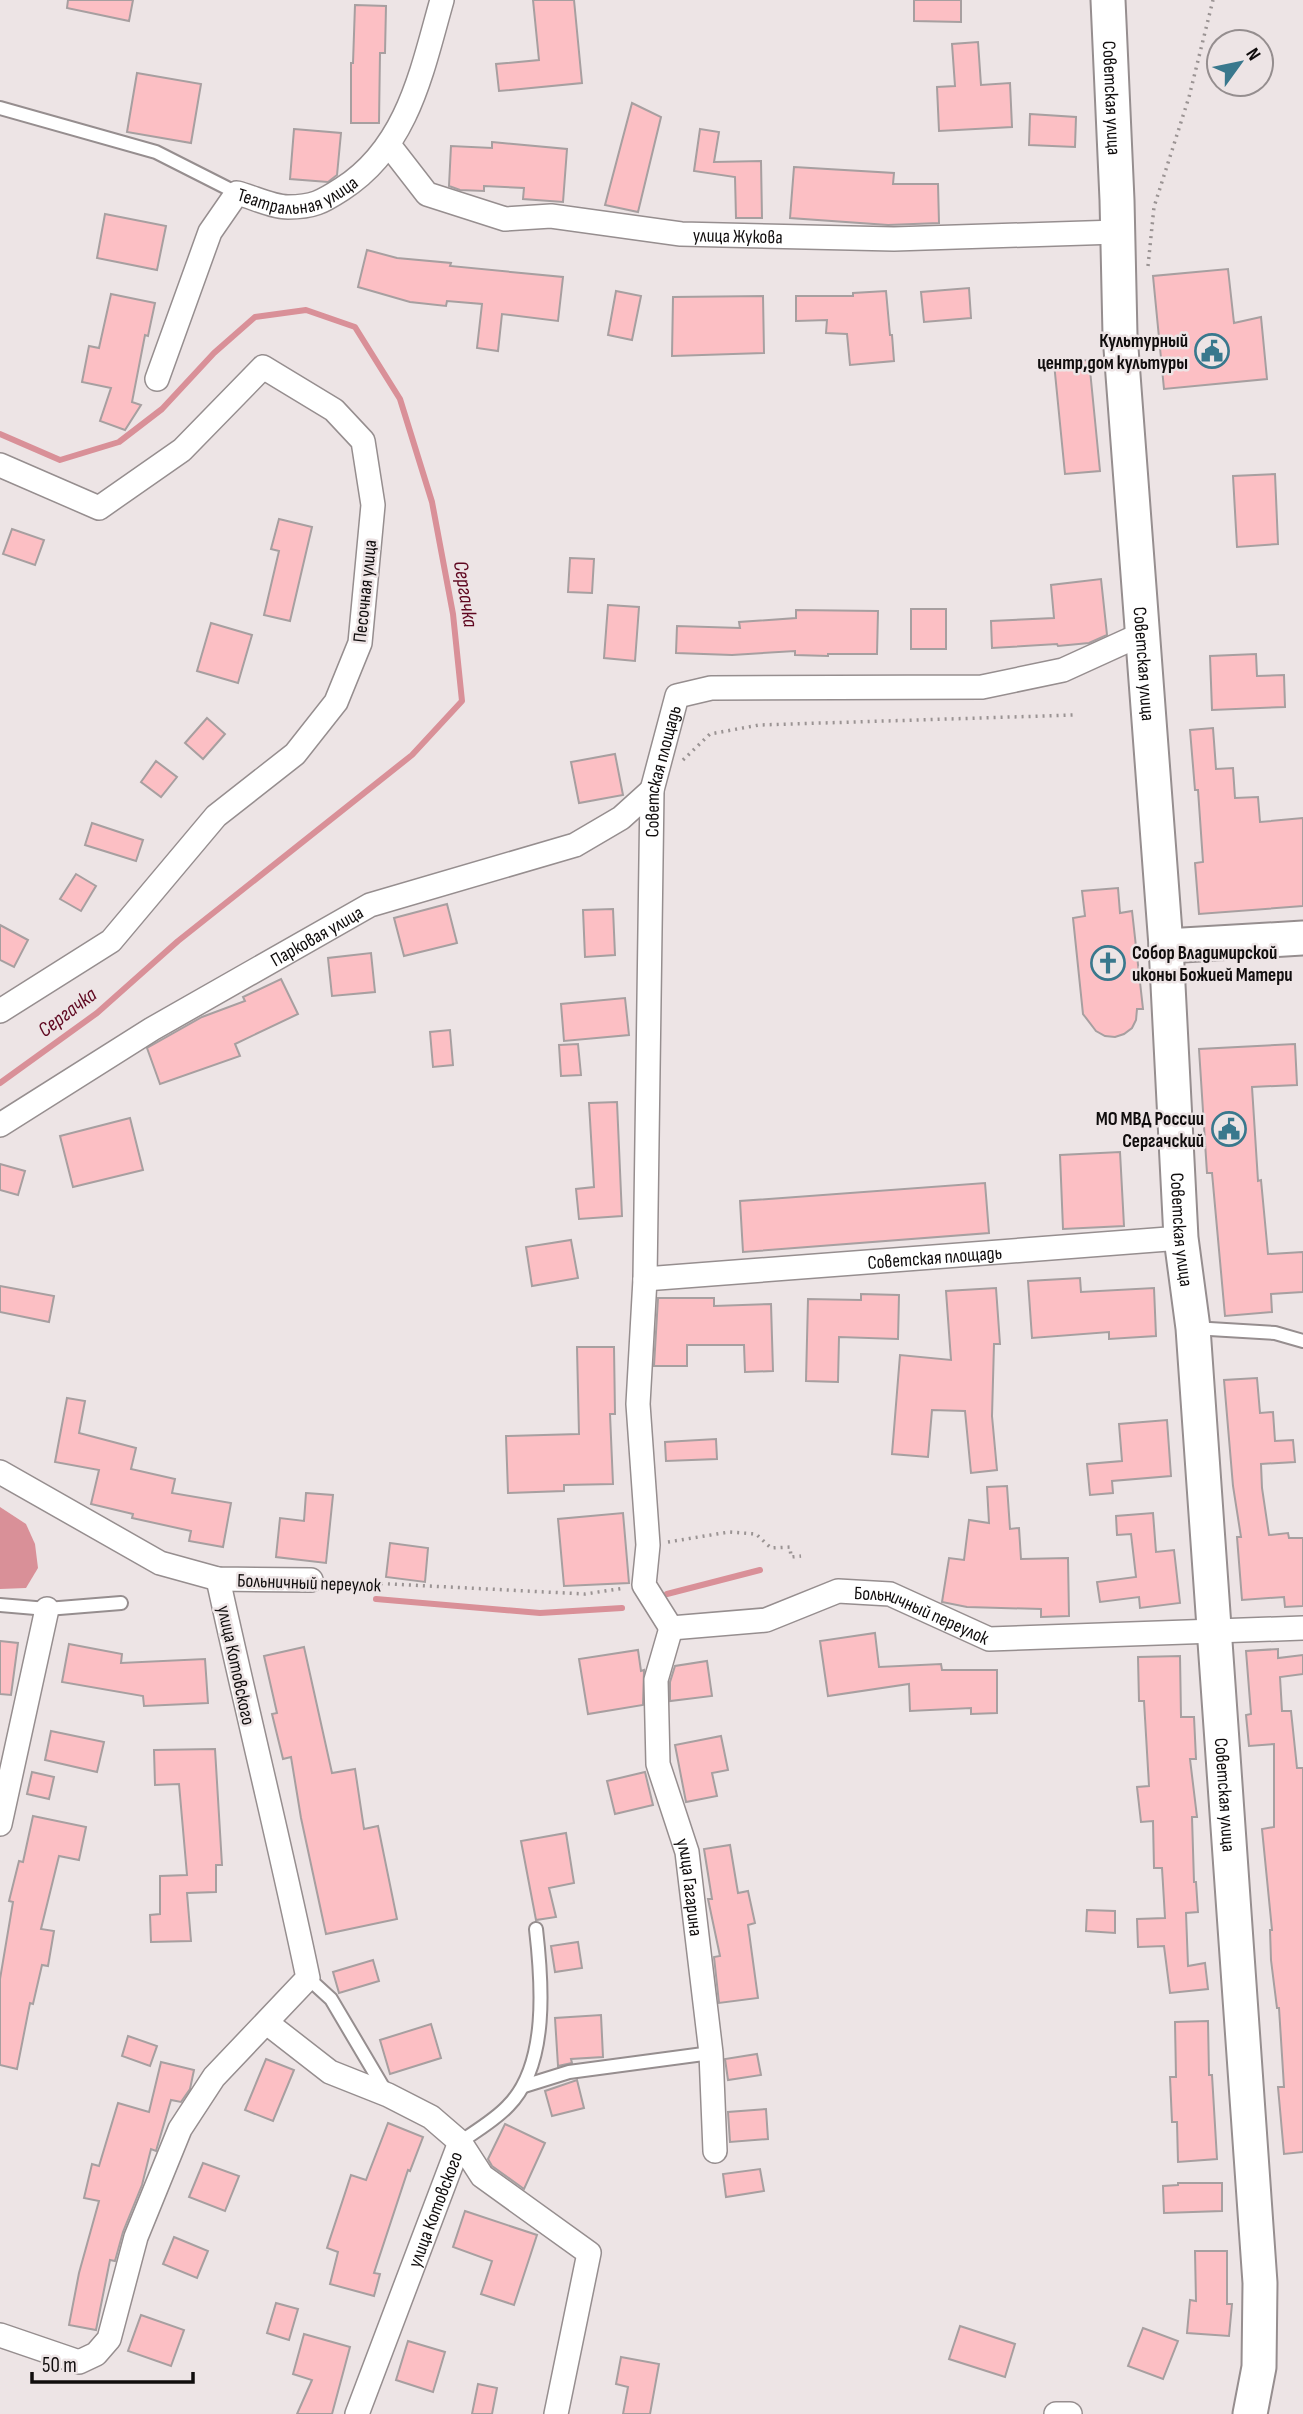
<svg xmlns="http://www.w3.org/2000/svg" width="1303" height="2414" font-family="'Sofia Sans Condensed',sans-serif">
  <style>
    .water { fill: #d99098 }
    .lines { fill: none; stroke-linecap: round; stroke-linejoin: round }
    .stream { stroke: #d99098; stroke-width: 6 }
    .building { fill: #fcbfc4; stroke: #a79fa0; stroke-width: 2 }
    .lane-casing { stroke: #968e8f; stroke-width: 16 }
    .street-casing { stroke: #968e8f; stroke-width: 26 }
    .secondary-casing { stroke: #968e8f; stroke-width: 37 }
    .path { stroke: #9a9393; stroke-width: 3.5; stroke-dasharray: 2 5; stroke-linecap: butt }
    .lane { stroke: #fff; stroke-width: 12 }
    .street { stroke: #fff; stroke-width: 23 }
    .secondary { stroke: #fff; stroke-width: 33 }
    .labels { text-anchor: middle; stroke-width: 5; stroke-linejoin: round; paint-order: stroke }
    .street-label { font-size: 19px; fill: #100d0d; stroke: #ede4e5 }
    .poi-label { font-size: 19px; font-weight: bold; fill: #100d0d; stroke: #ede4e5; text-anchor: end }
    .water-label { font-size: 21px; font-style: italic; fill: #5f0720; stroke: #ede4e5 }
  </style>
  <rect width="100%" height="100%" fill="#ede4e5"/>
  <polygon class="water" points="0,1507 26,1524 35,1544 38,1568 26,1588 0,1589"/>
  <g class="lines">
    <g class="stream">
      <polyline points="0,434 60,460 119,442 162,409 214,353 255,317 306,310 355,327 400,399 432,502 453,614 462,701 412,755 178,941 97,1013 0,1083"/>
      <polyline points="667,1594 760,1570"/>
      <polyline points="376,1599 540,1613 622,1608"/>
    </g>
  </g>
  <g class="building">
    <polygon points="68,0 133,0 129,21 67,8"/>
    <polygon points="533,0 574,0 582,83 499,91 496,64 539,60"/>
    <polygon points="914,0 961,0 961,22 914,21"/>
    <polygon points="355,5 386,6 385,53 380,53 379,123 351,123 351,63 353,63"/>
    <polygon points="978,42 981,85 1010,83 1012,127 939,131 937,87 955,86 952,44"/>
    <polygon points="137,73 201,84 191,143 127,132"/>
    <polygon points="632,103 661,117 638,212 605,205"/>
    <polygon points="1030,114 1076,117 1075,147 1029,145"/>
    <polygon points="294,129 341,133 337,175 328,182 290,179"/>
    <polygon points="700,129 719,132 714,162 761,161 762,218 736,218 735,177 694,171"/>
    <polygon points="492,142 567,149 563,202 523,199 524,188 484,186 484,191 460,190 449,186 451,146 492,148"/>
    <polygon points="794,167 894,173 893,184 938,184 939,223 888,225 790,218"/>
    <polygon points="105,214 166,226 157,270 97,258"/>
    <polygon points="367,250 397,258 451,263 450,266 563,277 558,321 502,314 498,351 477,348 482,304 447,301 446,306 410,302 358,287"/>
    <polygon points="1228,269 1234,323 1261,317 1267,379 1164,389 1153,276"/>
    <polygon points="969,288 971,318 924,322 921,292"/>
    <polygon points="616,291 641,296 632,340 608,335"/>
    <polygon points="886,291 890,335 892,335 894,361 850,365 847,334 826,333 827,320 796,321 796,296 853,296 853,293"/>
    <polygon points="111,294 155,303 148,336 145,335 132,402 141,405 125,430 100,421 111,388 82,382 89,346 99,348"/>
    <polygon points="763,296 764,353 672,356 673,297"/>
    <polygon points="1089,360 1100,471 1065,474 1054,363"/>
    <polygon points="1275,474 1278,544 1237,547 1233,476"/>
    <polygon points="279,519 312,527 290,621 264,615 279,551 271,549"/>
    <polygon points="12,529 44,540 35,565 3,554"/>
    <polygon points="570,558 594,559 592,593 568,592"/>
    <polygon points="1101,579 1107,635 1089,643 1058,646 1057,644 992,648 991,621 1054,618 1051,585"/>
    <polygon points="608,605 639,607 635,661 604,658"/>
    <rect x="911" y="609" width="35" height="40"/>
    <polygon points="796,610 878,611 877,654 828,654 828,656 795,655 795,651 732,655 676,653 677,626 740,628 739,622 796,618"/>
    <polygon points="211,623 252,635 238,683 197,671"/>
    <polygon points="1256,654 1257,676 1284,675 1285,707 1212,710 1210,656"/>
    <polygon points="207,718 225,734 203,759 185,743"/>
    <polygon points="1213,728 1216,769 1233,768 1235,798 1258,797 1260,822 1303,818 1303,906 1199,914 1195,863 1203,862 1198,790 1195,790 1190,730"/>
    <polygon points="615,754 623,795 579,803 571,762"/>
    <polygon points="156,761 177,777 161,797 141,782"/>
    <polygon points="92,823 143,840 136,861 85,845"/>
    <polygon points="76,874 96,886 81,911 60,899"/>
    <polygon points="1118,888 1120,913 1132,911 1143,1009 1137,1009 1136,1020 1132,1028 1124,1034 1115,1037 1105,1036 1096,1031 1083,1014 1073,918 1085,916 1082,891"/>
    <polygon points="447,904 457,943 404,956 394,918"/>
    <polygon points="613,909 615,955 585,957 583,910"/>
    <polygon points="0,925 28,940 14,967 0,960"/>
    <polygon points="371,953 375,992 332,996 328,958"/>
    <polygon points="281,979 298,1014 235,1044 240,1056 160,1084 147,1048 202,1017 245,1001 243,997"/>
    <polygon points="625,998 629,1035 564,1041 561,1004"/>
    <polygon points="450,1030 453,1065 433,1067 430,1032"/>
    <polygon points="578,1044 581,1075 561,1076 559,1045"/>
    <polygon points="1295,1044 1297,1085 1252,1087 1258,1181 1261,1180 1268,1254 1303,1252 1303,1292 1271,1294 1272,1312 1225,1316 1212,1173 1207,1173 1199,1049"/>
    <polygon points="617,1102 622,1216 579,1219 576,1189 594,1187 589,1103"/>
    <polygon points="130,1118 143,1170 73,1187 60,1136"/>
    <polygon points="1120,1152 1124,1226 1063,1229 1060,1155"/>
    <polygon points="0,1164 25,1171 18,1195 0,1190"/>
    <polygon points="985,1183 989,1233 743,1252 740,1201"/>
    <polygon points="571,1240 578,1278 532,1286 526,1247"/>
    <polygon points="1080,1278 1081,1292 1154,1288 1156,1336 1109,1339 1109,1332 1032,1338 1028,1281"/>
    <polygon points="0,1286 54,1296 49,1322 0,1312"/>
    <polygon points="996,1288 1000,1344 994,1344 992,1416 997,1470 971,1473 965,1411 932,1410 928,1457 892,1454 900,1355 951,1360 946,1291"/>
    <polygon points="861,1294 899,1295 898,1339 839,1337 838,1382 806,1381 808,1299 861,1300"/>
    <polygon points="658,1298 714,1298 714,1306 771,1304 773,1371 745,1372 744,1345 687,1345 687,1366 654,1366"/>
    <polygon points="577,1347 614,1347 615,1414 610,1414 613,1484 564,1485 564,1491 508,1493 506,1436 579,1434"/>
    <polygon points="1257,1378 1260,1413 1273,1412 1275,1441 1293,1440 1295,1462 1261,1464 1262,1488 1269,1535 1288,1533 1289,1538 1303,1538 1303,1606 1285,1607 1284,1597 1242,1600 1237,1537 1241,1537 1233,1486 1224,1380"/>
    <polygon points="67,1398 85,1401 79,1433 136,1448 131,1469 175,1479 172,1493 231,1503 223,1547 189,1541 191,1531 132,1518 133,1514 91,1504 99,1470 55,1462"/>
    <polygon points="1167,1420 1171,1476 1112,1481 1113,1493 1090,1495 1087,1464 1122,1461 1119,1424"/>
    <polygon points="716,1439 717,1459 666,1461 665,1442"/>
    <polygon points="1007,1486 1010,1529 1019,1528 1021,1559 1068,1558 1069,1616 1041,1617 1041,1609 967,1607 942,1602 949,1558 964,1560 969,1520 989,1523 987,1487"/>
    <polygon points="306,1493 333,1495 326,1563 276,1557 280,1518 304,1521"/>
    <polygon points="623,1513 629,1583 564,1586 558,1519"/>
    <polygon points="1153,1513 1156,1552 1174,1550 1180,1603 1140,1608 1139,1597 1100,1602 1097,1582 1136,1577 1131,1534 1117,1535 1116,1516"/>
    <polygon points="390,1543 428,1548 425,1582 386,1577"/>
    <polygon points="875,1633 879,1667 941,1664 942,1670 997,1670 997,1713 971,1714 971,1708 910,1711 909,1684 828,1696 820,1641"/>
    <polygon points="0,1641 18,1643 11,1695 0,1694"/>
    <polygon points="69,1644 122,1654 121,1663 205,1659 208,1703 144,1706 143,1696 62,1682"/>
    <polygon points="304,1647 332,1773 355,1769 364,1829 378,1826 397,1919 326,1934 301,1818 291,1757 283,1759 272,1714 277,1713 264,1656"/>
    <polygon points="1278,1649 1278,1658 1303,1655 1303,1674 1280,1677 1282,1711 1291,1711 1297,1768 1303,1768 1303,2152 1284,2154 1278,2087 1284,2087 1279,2008 1277,2008 1271,1960 1270,1930 1272,1930 1262,1829 1274,1827 1274,1744 1249,1746 1246,1715 1251,1714 1246,1651"/>
    <polygon points="638,1650 641,1671 644,1670 643,1705 588,1714 579,1659"/>
    <polygon points="1180,1656 1181,1717 1194,1717 1196,1759 1190,1759 1197,1817 1192,1817 1194,1882 1196,1882 1198,1912 1186,1913 1188,1966 1205,1963 1208,1989 1170,1993 1164,1946 1138,1947 1137,1919 1165,1918 1162,1868 1154,1868 1153,1821 1141,1822 1137,1787 1149,1786 1144,1701 1139,1701 1138,1657"/>
    <polygon points="707,1661 712,1696 670,1701 670,1682 675,1666"/>
    <polygon points="51,1731 104,1742 97,1772 45,1760"/>
    <polygon points="721,1736 728,1770 712,1773 717,1796 686,1802 675,1745"/>
    <polygon points="215,1749 222,1865 216,1865 216,1892 187,1893 191,1941 151,1942 150,1915 160,1914 160,1876 187,1875 179,1784 155,1785 154,1750"/>
    <polygon points="32,1772 54,1777 49,1799 27,1794"/>
    <polygon points="645,1772 653,1805 615,1814 607,1781"/>
    <polygon points="33,1816 86,1827 79,1860 59,1856 41,1929 54,1931 48,1966 42,1965 33,2004 30,2003 17,2069 0,2065 0,1979 13,1902 9,1901 19,1861 23,1862"/>
    <polygon points="566,1833 574,1883 549,1888 556,1917 536,1920 521,1841"/>
    <polygon points="730,1845 738,1893 748,1891 755,1923 748,1925 758,1998 719,2003 714,1957 720,1956 708,1899 712,1899 704,1849"/>
    <polygon points="1087,1910 1115,1911 1115,1933 1086,1931"/>
    <polygon points="578,1942 582,1968 555,1972 551,1946"/>
    <polygon points="373,1960 379,1981 339,1993 333,1972"/>
    <polygon points="601,2015 603,2057 571,2059 572,2063 558,2066 555,2018"/>
    <polygon points="1208,2021 1209,2075 1212,2075 1217,2159 1178,2162 1177,2122 1172,2122 1170,2077 1176,2077 1175,2022"/>
    <polygon points="431,2024 441,2058 390,2074 380,2040"/>
    <polygon points="128,2036 157,2046 150,2066 122,2056"/>
    <polygon points="757,2054 761,2075 728,2080 725,2059"/>
    <polygon points="266,2059 294,2070 273,2121 245,2110"/>
    <polygon points="161,2062 194,2070 190,2089 181,2102 171,2100 156,2151 151,2149 142,2185 123,2232 115,2261 110,2260 96,2330 69,2325 79,2273 99,2201 84,2198 92,2164 99,2166 118,2103 149,2112"/>
    <polygon points="577,2080 584,2108 552,2116 545,2091"/>
    <polygon points="766,2109 768,2139 730,2142 728,2112"/>
    <polygon points="388,2123 423,2137 410,2171 408,2170 374,2273 380,2274 374,2296 330,2284 338,2252 327,2248 351,2175 366,2180"/>
    <polygon points="505,2124 545,2143 524,2189 492,2166 488,2159"/>
    <polygon points="203,2163 239,2176 225,2211 189,2197"/>
    <polygon points="760,2169 764,2191 726,2197 723,2174"/>
    <polygon points="1178,2183 1222,2183 1222,2211 1164,2213 1163,2186 1178,2185"/>
    <polygon points="465,2211 537,2235 514,2305 481,2294 492,2261 453,2247"/>
    <polygon points="174,2237 208,2251 197,2278 163,2264"/>
    <polygon points="1195,2251 1227,2251 1227,2304 1232,2304 1229,2336 1187,2333 1190,2300 1196,2301"/>
    <polygon points="276,2303 298,2309 289,2340 267,2333"/>
    <polygon points="141,2315 184,2330 171,2366 128,2351"/>
    <polygon points="960,2326 1015,2344 1005,2377 949,2359"/>
    <polygon points="1143,2328 1178,2341 1163,2379 1128,2366"/>
    <polygon points="304,2334 350,2347 332,2414 297,2414 312,2380 293,2374"/>
    <polygon points="408,2341 445,2352 433,2392 396,2380"/>
    <polygon points="621,2357 659,2364 650,2414 623,2414 628,2387 616,2384"/>
    <polygon points="478,2384 497,2388 492,2414 472,2414"/>
  </g>
  <g class="lines">
    <g class="lane-casing">
      <g id="lane">
        <polyline points="0,108 156,152 237,193"/>
        <polyline points="1193,1328 1275,1333 1303,1341"/>
        <polyline points="0,1605 47,1609 121,1603"/>
        <polyline points="308,1978 331,1999 386,2092"/>
        <polyline points="524,2086 569,2072 711,2053"/>
        <path d="M460,2142C476,2131 495,2120 508,2106C549,2065 542,1981 536,1929"/>
      </g>
    </g>
    <g class="street-casing">
      <g id="street">
        <path id="s1" d="M389,145L427,194L505,219L551,216L681,234L894,239L1117,232"/>
        <path id="s2" d="M157,379L210,232L237,193C253,197 272,207 288,207C313,207 322,202 342,189C408,147 422,70 442,0"/>
        <polyline points="0,465 99,508 182,450 263,367 334,410 363,441 373,505 360,643 336,702 295,754 216,816 111,941 0,1011"/>
        <path id="s3" d="M0,1125L152,1029L370,905L575,845L621,818L652,790"/>
        <path id="s4" d="M645,1279L652,790L677,696L711,688L982,687L1063,670L1142,634"/>
        <polyline points="0,1472 160,1563 218,1579 311,1580"/>
        <path id="s5" d="M671,1628L644,1585L648,1545L638,1404L645,1279L1181,1238"/>
        <path id="s6" d="M671,1628L766,1620L838,1591L890,1594L989,1639L1303,1628"/>
        <path id="s7" d="M671,1628L656,1680L658,1764L687,1852L711,2053L715,2151"/>
        <polyline points="0,1824 47,1609"/>
        <polyline points="267,2023 330,2072 388,2095 431,2117 460,2142 482,2176 589,2253 556,2414"/>
        <path d="M0,2335L79,2362L96,2354L109,2339L136,2237L180,2129L214,2077L308,1978C280,1844 247,1712 218,1579"/>
        <path id="s8" d="M357,2414L460,2142"/>
        <polyline points="1056,2414 1070,2414"/>
      </g>
    </g>
    <g class="secondary-casing">
      <g id="secondary">
        <path id="s9" d="M1108,0L1117,200L1120,335L1166,946L1181,1238L1193,1328L1260,2283L1259,2367L1250,2414"/>
        <polyline points="1166,946 1303,938"/>
      </g>
    </g>
    <g class="path">
      <polyline points="1148,266 1154,207 1189,97 1213,0"/>
      <polyline points="683,760 710,734 759,725 1074,715"/>
      <polyline points="668,1542 729,1532 756,1534 771,1548 790,1547 791,1557 801,1556"/>
      <polyline points="332,1581 585,1594 625,1588"/>
    </g>
    <use href="#lane" class="lane"/>
    <use href="#street" class="street"/>
    <use href="#secondary" class="secondary"/>
  </g>
  <defs>
    <g id="civic-ring" transform="scale(1.75)"><circle r="9.5" fill="#ede4e5" stroke="#39788d" stroke-width="1.5"/><path d="M-.6-6.5H3V-4.5H.6V-3L4-1V1h2V6H-6V1h2V-1L-.6-3ZM-1.2 2.5V6h2.4V2.5Z" fill="#39788d"/></g>
    <g id="church-ring" transform="scale(1.75)"><circle r="9.5" fill="#ede4e5" stroke="#39788d" stroke-width="1.5"/><path d="M-1.2-6h2.4v3.5h3.3v2.4h-3.3V6h-2.4V-.1h-3.3v-2.4h3.3Z" fill="#39788d"/></g>
  </defs>
  <g fill-rule="evenodd">
    <use href="#civic-ring" x="1212" y="351"/>
    <use href="#church-ring" x="1108" y="963"/>
    <use href="#civic-ring" x="1229" y="1129"/>
  </g>
  <g class="labels">
    <g class="street-label">
      <text dy="7" stroke="none"><textPath href="#s9" startOffset="98">Советская улица</textPath></text>
      <text dy="7" stroke="none"><textPath href="#s2" startOffset="268">Театральная улица</textPath></text>
      <text dy="7" stroke="none"><textPath href="#s1" startOffset="378">улица Жукова</textPath></text>
      <text transform="translate(364 591) rotate(-84)" y="7">Песочная улица</text>
      <text dy="7" stroke="none"><textPath href="#s9" startOffset="665">Советская улица</textPath></text>
      <text dy="7" stroke="none"><textPath href="#s4" startOffset="509">Советская площадь</textPath></text>
      <text dy="7" stroke="none"><textPath href="#s3" startOffset="369">Парковая улица</textPath></text>
      <text dy="7" stroke="none"><textPath href="#s9" startOffset="1232">Советская улица</textPath></text>
      <text dy="7" stroke="none"><textPath href="#s5" startOffset="648">Советская площадь</textPath></text>
      <text transform="translate(309 1582) rotate(2)" y="7">Больничный переулок</text>
      <text dy="7" stroke="none"><textPath href="#s6" startOffset="261">Больничный переулок</textPath></text>
      <text transform="translate(237 1665) rotate(78)" y="7">улица Котовского</text>
      <text dy="7" stroke="none"><textPath href="#s9" startOffset="1799">Советская улица</textPath></text>
      <text dy="7" stroke="none"><textPath href="#s7" startOffset="266">улица Гагарина</textPath></text>
      <text dy="7" stroke="none"><textPath href="#s8" startOffset="219">улица Котовского</textPath></text>
    </g>
    <g class="poi-label">
      <text x="1188" y="347">Культурный<tspan x="1188" dy="22">центр,дом культуры</tspan></text>
      <text x="1132" y="959" text-anchor="start">Собор Владимирской<tspan x="1132" dy="22">иконы Божией Матери</tspan></text>
      <text x="1204" y="1125">МО МВД России<tspan x="1204" dy="22">Сергачский</tspan></text>
    </g>
    <g class="water-label">
      <text transform="translate(466 594) rotate(81)" y="7">Сергачка</text>
      <text transform="translate(67 1012) rotate(-37)" y="7">Сергачка</text>
    </g>
  </g>
  <g transform="translate(1240 63) rotate(57)"><circle r="33" fill="#ede4e5" stroke="#958e8f" stroke-width="2"/>
  <path d="M0-5L12 26L0 18L-12 26Z" fill="#39788d"/>
  <text y="-10" font-size="19" font-weight="bold" text-anchor="middle" fill="#100d0d">N</text>
  </g>
  <path d="M32 2372v10h161v-10" fill="none" stroke="#100d0d" stroke-width="3.5"/>
  <text x="42" y="2372" font-size="21" fill="#100d0d" stroke="#ede4e5" stroke-width="5" paint-order="stroke">50 m</text>
</svg>
